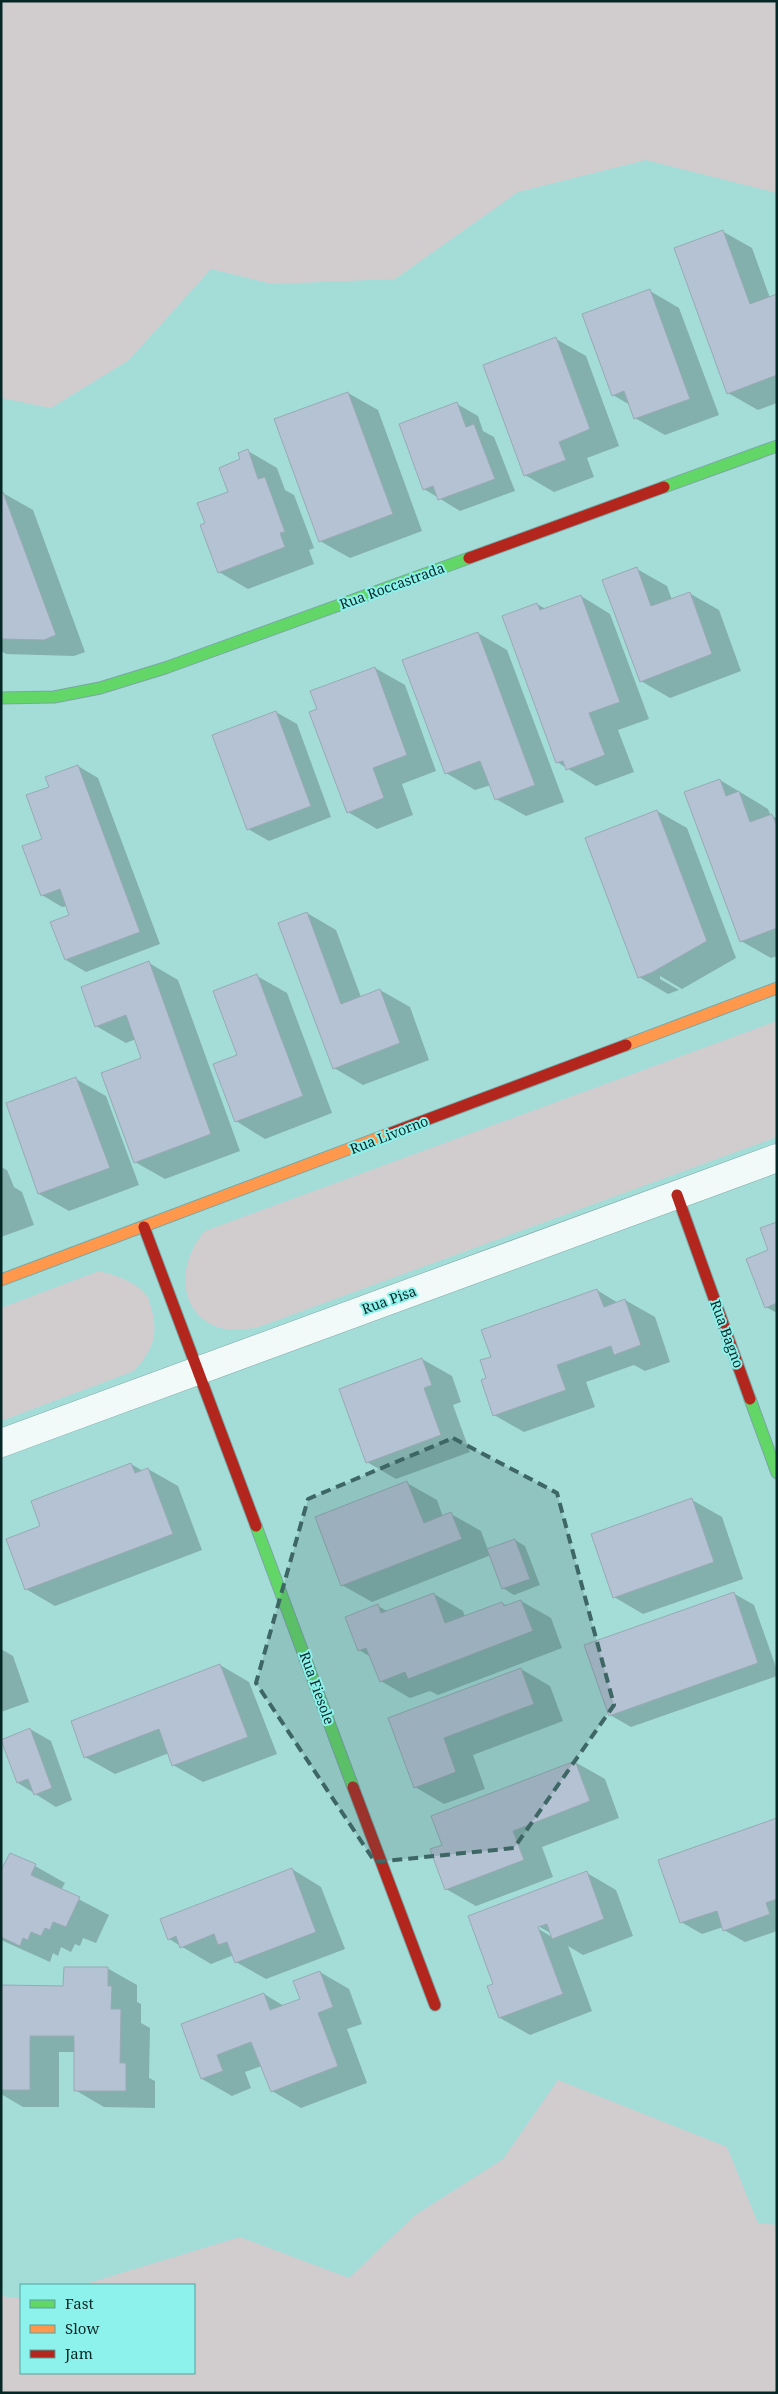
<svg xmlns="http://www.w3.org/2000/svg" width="778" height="2394" font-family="'Noto Serif',serif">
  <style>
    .green { fill: #d1cdcf }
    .shadow { fill: #0003; fill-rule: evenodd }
    .building { fill: #b4c2d3; stroke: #98aab4 }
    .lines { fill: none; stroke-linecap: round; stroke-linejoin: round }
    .street-casing { stroke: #78a6a3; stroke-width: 29 }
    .fast-casing { stroke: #78a6a3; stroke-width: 13 }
    .slow-casing { stroke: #78a6a3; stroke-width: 13 }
    .jam-casing { stroke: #78a6a3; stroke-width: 13 }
    .street { stroke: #f1faf9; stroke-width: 28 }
    .fast { stroke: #63d668; stroke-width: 11 }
    .slow { stroke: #ff974d; stroke-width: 11 }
    .jam { stroke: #b3261e; stroke-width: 11 }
    .marked { fill: #3d6664; fill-opacity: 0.2; stroke: #3d6664; stroke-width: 4; stroke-dasharray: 10 6; stroke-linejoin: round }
    .labels { text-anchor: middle; stroke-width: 4; stroke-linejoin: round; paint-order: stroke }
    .street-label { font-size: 14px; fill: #052725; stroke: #8ef2ec }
  </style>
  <rect width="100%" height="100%" fill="#a4dcd8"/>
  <g class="green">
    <polygon points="1,1 777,1 777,193 646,160 518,192 395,279 272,284 211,269 129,360 51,408 1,398"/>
    <path d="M777,1021V1137L256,1328C240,1330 222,1332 207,1322C175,1301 182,1256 205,1231Z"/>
    <path d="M99,1271C115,1275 137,1282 147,1296C149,1299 150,1304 151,1307C159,1334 153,1351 134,1371L1,1421V1308Z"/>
    <polygon points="558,2080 727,2147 758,2223 777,2225 777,2393 1,2393 1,2294 6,2297 21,2298 21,2373 194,2373 194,2285 82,2285 240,2237 349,2278 414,2216 503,2159"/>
  </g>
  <g class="shadow">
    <polygon points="722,231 752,248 770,298 777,295 777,403 758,410 728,393"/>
    <polygon points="650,291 679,308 719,415 665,435 635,418 630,405 613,395"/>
    <polygon points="556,339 586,356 619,446 587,458 594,477 554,492 525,475"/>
    <polygon points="348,393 378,410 422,531 350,558 320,541"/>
    <polygon points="457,404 478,416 483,431 494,437 515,491 460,511 424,489"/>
    <polygon points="248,451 277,468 285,490 294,495 314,548 309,550 314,564 248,589 219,572 206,524 230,493"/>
    <polygon points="3,493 33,510 85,652 74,656 6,654 1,651 1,494"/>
    <polygon points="637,569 667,586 672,600 689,593 719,610 741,671 670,698 641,681"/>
    <polygon points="581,596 610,614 649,719 618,730 634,772 596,786 557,762 537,604 546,609"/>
    <polygon points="478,633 507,650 564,802 526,816 496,799 491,785 475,790 446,773"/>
    <polygon points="375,668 405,685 436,771 402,784 413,815 377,829 348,812 318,709"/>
    <polygon points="276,712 297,724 331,817 269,841 248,829"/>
    <polygon points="78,766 98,778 160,944 86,972 66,960 71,916 67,906 62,907 42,895 44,839 50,788"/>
    <polygon points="720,780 768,809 771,816 777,818 777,956 771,958 741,941"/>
    <polygon points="657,811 687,828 736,958 682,989 660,976 660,979 679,990 668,994 639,977"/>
    <polygon points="307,913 336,930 361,997 380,990 410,1007 429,1060 363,1085 334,1068"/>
    <polygon points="149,963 178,980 240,1151 165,1179 135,1162 143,1059 136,1039 126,1043 96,1026"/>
    <polygon points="257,976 287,993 332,1113 265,1139 236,1121 238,1056"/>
    <polygon points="76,1079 106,1096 139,1185 69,1211 39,1194 7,1104"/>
    <polygon points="1,1167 7,1170 14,1187 22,1192 34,1225 1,1237"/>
    <polygon points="777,1223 777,1313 766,1307 770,1251"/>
    <polygon points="597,1290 618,1303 625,1300 655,1317 670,1362 645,1371 634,1365 586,1382 595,1407 524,1432 494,1415 488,1379"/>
    <polygon points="422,1359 452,1376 461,1402 453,1405 470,1452 396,1479 367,1462"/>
    <polygon points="131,1464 143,1471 148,1469 178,1486 202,1550 55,1606 26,1589 42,1527"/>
    <polygon points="407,1483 437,1500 443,1517 451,1514 481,1531 488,1550 515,1540 525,1546 540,1585 514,1595 503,1588 491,1555 372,1602 342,1585"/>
    <polygon points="692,1500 722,1517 743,1579 643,1614 614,1597"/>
    <polygon points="733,1593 754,1605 777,1670 777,1676 631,1727 610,1715"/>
    <polygon points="434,1594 463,1611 465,1617 502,1603 507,1606 521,1601 551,1618 562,1648 438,1695 430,1691 410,1698 381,1681 371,1657 359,1650 378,1606 389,1612"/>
    <polygon points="1,1649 13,1656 29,1702 1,1712"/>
    <polygon points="220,1665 249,1682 277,1754 203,1782 173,1765 169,1753 115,1774 85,1757"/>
    <polygon points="521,1669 550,1686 563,1721 473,1755 485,1789 444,1804 415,1787 389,1719"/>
    <polygon points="30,1729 51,1741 72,1800 56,1807 18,1783 2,1739"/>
    <polygon points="575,1762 605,1779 619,1818 542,1847 553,1877 476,1906 446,1889 444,1846"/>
    <polygon points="777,1819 777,1931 745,1942 724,1930 723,1927 702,1934 681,1922"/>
    <polygon points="35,1866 65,1883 61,1890 109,1915 96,1943 83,1938 80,1946 75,1944 71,1952 61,1947 58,1956 53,1953 50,1962 1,1940 1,1872"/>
    <polygon points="292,1869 321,1887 345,1949 266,1979 236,1962 234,1955 211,1964 169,1939"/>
    <path d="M587,1873L616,1890L633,1936L583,1955L568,1946L592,2011L530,2035L500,2018L489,1987L495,1984L470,1917ZM533,1923L552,1934V1937L532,1925Z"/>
    <polygon points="107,1968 137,1985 137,2002 141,2004 141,2023 150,2028 149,2078 155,2081 155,2108 104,2107 75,2090 75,2052 59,2052 59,2107 23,2107 1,2094 1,1986 64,1987"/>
    <polygon points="320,1972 349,1989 362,2024 347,2029 367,2083 301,2108 272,2091 262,2066 245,2072 251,2088 232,2096 202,2079 182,2025 264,1994 284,2006 302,1999"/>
  </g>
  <g class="building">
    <polygon points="723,230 750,304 777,294 777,375 727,394 674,248"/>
    <polygon points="650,289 690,399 634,419 624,391 612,396 582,314"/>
    <polygon points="556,337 590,429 559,442 566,460 524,476 483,365"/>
    <polygon points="348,392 393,514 319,542 274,419"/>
    <polygon points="457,402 466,427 474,424 495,479 438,500 433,486 423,490 399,424"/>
    <polygon points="248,449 258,479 265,477 285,532 280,533 285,547 218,573 200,525 205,523 197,503 228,492 219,468 240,459 238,453"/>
    <polygon points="3,492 56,635 44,640 1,639 1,493"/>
    <polygon points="637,567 651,606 690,592 712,654 640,682 602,580"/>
    <polygon points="581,595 620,702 589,713 605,755 566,770 563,761 556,763 502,616 537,603 540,610"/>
    <polygon points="478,632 535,785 495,800 480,761 445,774 402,660"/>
    <polygon points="375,667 407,755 373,768 384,798 347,813 309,712 317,709 310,691"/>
    <polygon points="276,711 311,806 247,830 212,735"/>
    <polygon points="78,765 140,932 65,960 50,922 69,915 60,889 41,896 22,846 42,839 26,795 49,787 45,777"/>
    <polygon points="720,779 726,796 739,791 750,822 772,814 777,826 777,928 740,942 684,792"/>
    <polygon points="657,810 707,941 651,973 638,978 585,838"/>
    <polygon points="307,912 341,1004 380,989 400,1043 333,1069 278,923"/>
    <polygon points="149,961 211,1134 134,1163 101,1073 141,1058 126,1015 95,1027 81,987"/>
    <polygon points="257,974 303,1096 235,1122 213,1064 237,1055 213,991"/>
    <polygon points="76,1077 110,1168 38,1194 6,1103"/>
    <polygon points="777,1222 777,1303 765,1308 746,1259 768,1250 760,1228"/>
    <polygon points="597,1289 604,1307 625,1299 641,1345 614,1355 611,1346 557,1365 566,1390 493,1416 481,1380 486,1378 480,1360 491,1357 481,1330"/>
    <polygon points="422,1358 432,1385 424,1388 441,1435 366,1463 339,1389"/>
    <polygon points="131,1463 135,1473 148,1468 173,1534 25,1590 6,1539 40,1526 31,1501"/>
    <polygon points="407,1481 424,1523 451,1512 462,1539 341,1586 315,1517"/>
    <polygon points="692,1498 714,1562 613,1598 591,1534"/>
    <polygon points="515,1539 530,1579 502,1589 487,1549"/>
    <polygon points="734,1592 758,1663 609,1716 584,1645"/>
    <polygon points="434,1593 445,1623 502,1602 504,1606 521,1600 533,1631 408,1679 405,1672 380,1682 366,1648 358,1651 345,1617 378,1604 381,1613"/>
    <polygon points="220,1664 248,1737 172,1766 159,1729 84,1758 71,1721"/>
    <polygon points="521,1668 534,1704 444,1738 456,1772 414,1788 388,1718"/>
    <polygon points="30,1728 52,1788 34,1795 28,1779 17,1783 1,1740"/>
    <polygon points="575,1761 590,1801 513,1831 524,1860 445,1890 430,1849 442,1845 431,1816"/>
    <polygon points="777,1818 777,1899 766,1903 770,1914 723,1931 717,1911 680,1923 658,1860"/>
    <polygon points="10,1853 36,1864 31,1875 80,1897 66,1927 53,1922 50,1930 45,1928 41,1936 31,1932 28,1940 23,1938 20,1946 1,1937 1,1870"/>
    <polygon points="292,1868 316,1932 235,1963 227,1942 218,1945 214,1934 180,1948 176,1936 168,1940 160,1919"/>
    <polygon points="587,1871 604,1919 552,1939 547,1924 538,1927 563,1994 499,2018 487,1986 493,1984 468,1916"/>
    <polygon points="64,1967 108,1967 108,1986 112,1986 111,2009 121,2009 120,2063 126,2063 126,2091 74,2091 74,2036 30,2036 30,2090 1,2090 1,1985 63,1986"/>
    <polygon points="320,1971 333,2007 318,2013 338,2066 271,2092 251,2042 217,2055 223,2071 201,2079 181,2024 264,1993 270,2010 300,1999 293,1981"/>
  </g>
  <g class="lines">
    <g class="street-casing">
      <polyline id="street" points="1,1443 777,1158"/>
    </g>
    <g class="fast-casing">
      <g id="fast">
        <polyline points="664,487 777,446"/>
        <polyline points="1,698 54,697 100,688 165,668 469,558"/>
        <polyline points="750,1399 777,1473"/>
        <polyline points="256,1526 353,1787"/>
      </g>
    </g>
    <g class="slow-casing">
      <g id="slow">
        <polyline points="626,1045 777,988"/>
        <polyline points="1,1280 391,1133"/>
      </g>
    </g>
    <g class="jam-casing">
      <g id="jam">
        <polyline points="469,558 664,487"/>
        <polyline points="391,1133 626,1045"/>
        <polyline points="677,1195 750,1399"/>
        <polyline points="144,1227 256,1526"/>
        <polyline points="353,1787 435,2005"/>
      </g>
    </g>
    <use href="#street" class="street"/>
    <use href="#fast" class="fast"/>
    <use href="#slow" class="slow"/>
    <use href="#jam" class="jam"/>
  </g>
  <path class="marked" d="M453,1438L557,1493L614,1705L514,1848L375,1862L256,1683L308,1499Z"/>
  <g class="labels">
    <g class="street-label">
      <text transform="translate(392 586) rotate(-20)" y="5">Rua Roccastrada</text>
      <text transform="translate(389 1135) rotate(-21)" y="5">Rua Livorno</text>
      <text transform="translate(389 1300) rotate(-20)" y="5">Rua Pisa</text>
      <text transform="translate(727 1334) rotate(70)" y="5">Rua Bagno</text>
      <text transform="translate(317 1688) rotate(70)" y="5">Rua Fiesole</text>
    </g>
  </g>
  <rect width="778" height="2394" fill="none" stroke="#052725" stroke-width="5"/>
  <rect x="20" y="2284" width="175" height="90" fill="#8ef2ec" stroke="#57a19c"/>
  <rect x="30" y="2300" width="25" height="8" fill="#63d668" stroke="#57a19c"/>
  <text x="65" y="2309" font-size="15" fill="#052725">Fast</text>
  <rect x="30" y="2325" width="25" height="8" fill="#ff974d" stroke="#57a19c"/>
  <text x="65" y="2334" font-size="15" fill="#052725">Slow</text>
  <rect x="30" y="2350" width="25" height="8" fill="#b3261e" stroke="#57a19c"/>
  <text x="65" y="2359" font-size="15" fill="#052725">Jam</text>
</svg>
